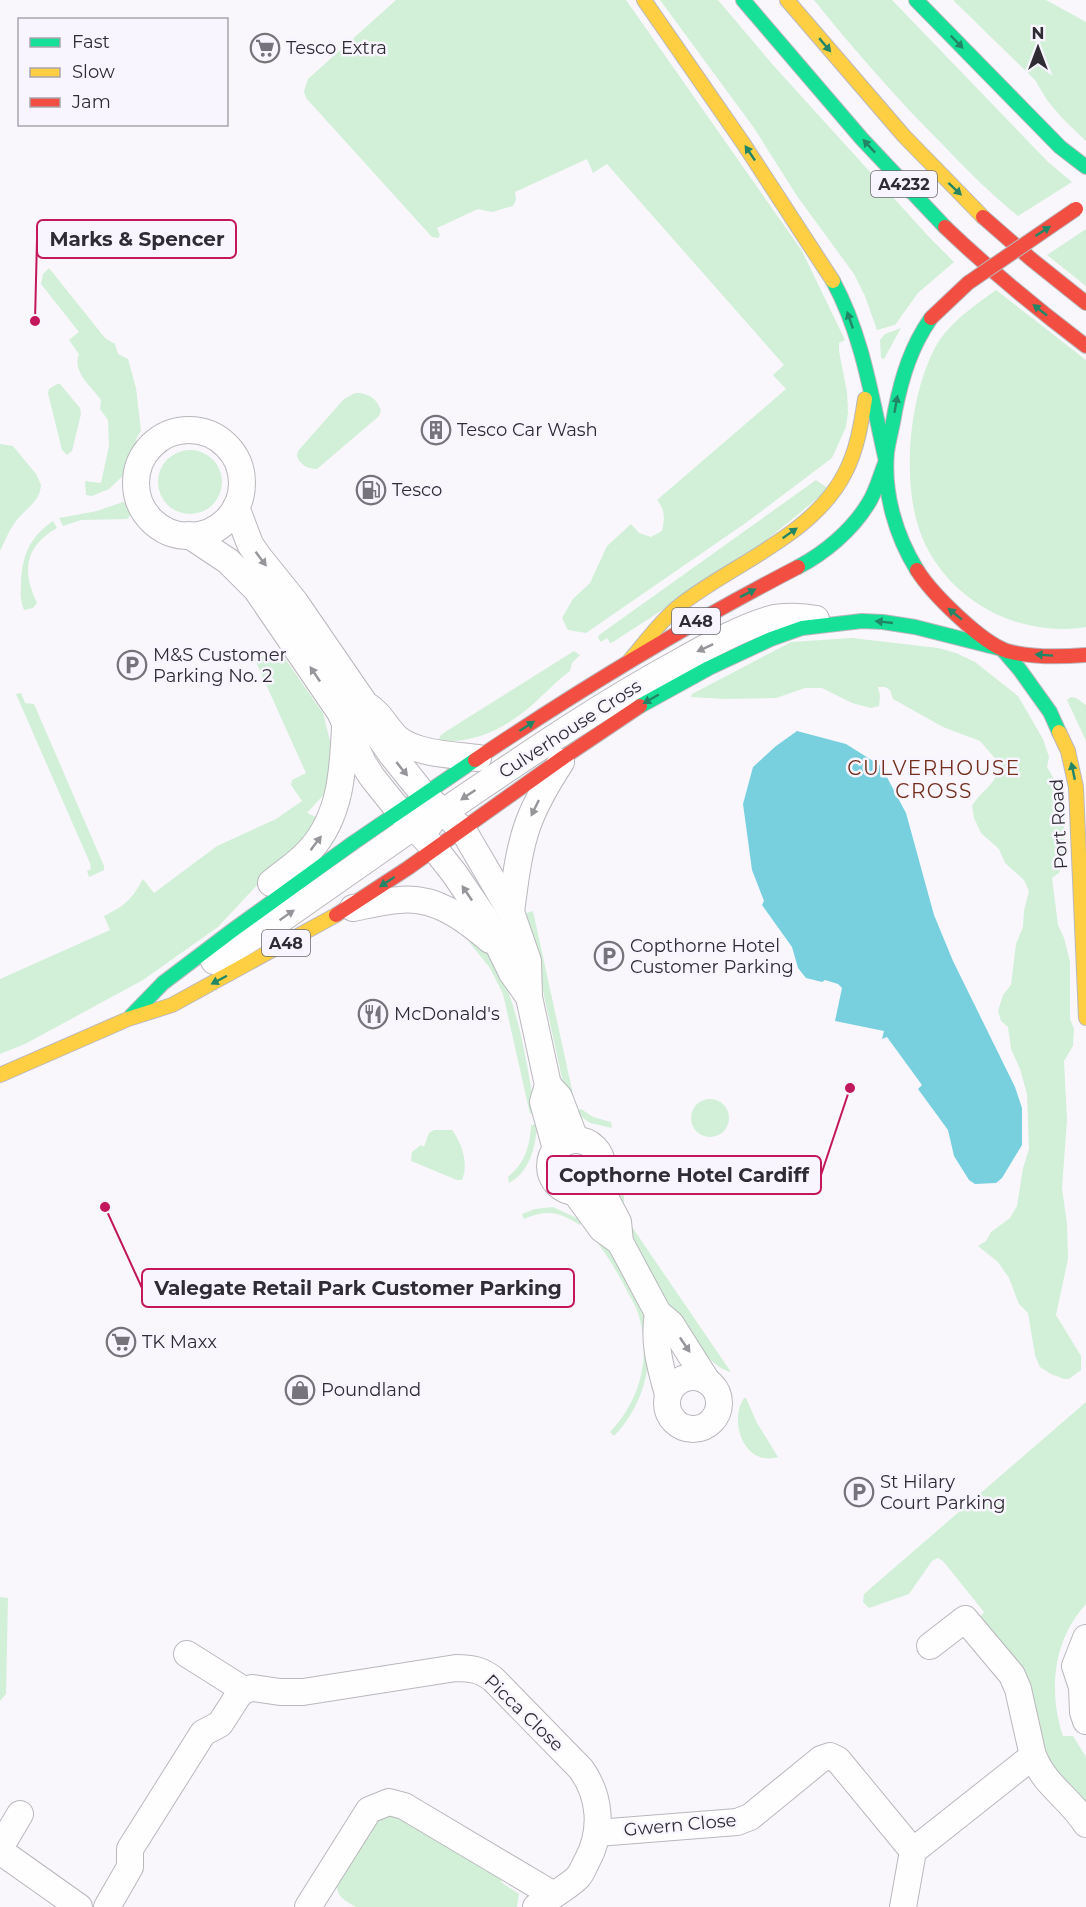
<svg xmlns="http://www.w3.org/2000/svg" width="1086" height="1907" font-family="Montserrat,sans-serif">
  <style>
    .green { fill: #d1f0d7 }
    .water { fill: #78d0df }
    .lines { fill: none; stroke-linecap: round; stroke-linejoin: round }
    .street-casing { stroke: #bab7bd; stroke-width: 28 }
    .fast-casing { stroke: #bab7bd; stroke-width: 16 }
    .slow-casing { stroke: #bab7bd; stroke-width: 16 }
    .jam-casing { stroke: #bab7bd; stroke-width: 16 }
    .street { stroke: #fefeff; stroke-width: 26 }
    .fast { stroke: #16e098; stroke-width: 14 }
    .slow { stroke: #ffcf43; stroke-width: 14 }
    .jam { stroke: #f24e42; stroke-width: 14 }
    .jam-bridge-casing { stroke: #bab7bd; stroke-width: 16; stroke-linecap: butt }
    .jam-bridge { stroke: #f24e42; stroke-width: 14 }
    .oneway { fill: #228666 }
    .oneway2 { fill: #96959a }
    .labels { text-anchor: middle; stroke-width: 5; stroke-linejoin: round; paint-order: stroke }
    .shield { fill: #f8f5fe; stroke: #6b6871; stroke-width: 1.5 }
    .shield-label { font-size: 16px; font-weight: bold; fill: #2f2c34 }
    .poi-label { font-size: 18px; fill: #2f2c34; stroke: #f8f5fe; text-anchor: start }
    .street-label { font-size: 18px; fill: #2f2c34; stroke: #f8f5fe }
    .neighbourhood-label { font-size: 20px; letter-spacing: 1.5px; fill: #74301e; stroke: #f8f5fe }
    .leader { fill: none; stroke: #c2185b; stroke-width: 2 }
    .callout-dot { fill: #c2185b; stroke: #f8f5fe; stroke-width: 2 }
    .callout { fill: #f8f5fe; stroke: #c2185b; stroke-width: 2 }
    .callout-label { font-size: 20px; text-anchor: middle; font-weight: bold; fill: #2f2c34 }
  </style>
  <rect width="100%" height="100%" fill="#f9f7fc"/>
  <g class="green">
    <path d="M396,0H626L802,251L845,340L839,343V351L847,392L848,412L846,427L832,458L747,522L586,633L568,630L562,618L573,599L590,583L607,546L631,524L639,533L651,537L662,531C665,518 665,510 657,500L786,389L773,375L784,365L607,164L593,173L587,159L515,192L516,200L513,206L492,212L478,209L437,228L440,235L438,238L432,237L306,98L304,91L308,79Z"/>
    <polygon points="660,0 718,0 773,65 930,238 954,262 918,293 895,325 877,330 865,296 854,274 797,196 754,128"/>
    <path d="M814,0H892L1048,162L1072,182L1018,216C992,195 968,171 945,147C898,100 855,51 814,0Z"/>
    <polygon points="953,0 1046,0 1086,22 1086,141 1062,118 1047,100 1035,80"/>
    <polygon points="1086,229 1086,286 1047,255"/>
    <path d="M49,268L105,338L115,344L118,354L128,359L136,388L141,431L137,437L128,471L109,489L92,496L86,495L85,481L101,483L109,446L108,420L100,409L101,400C91,386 72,372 79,354L69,340L79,332L41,284L43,274Z"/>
    <path d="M996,290L1086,360V627C1022,638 955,604 926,546C899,493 908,397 936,346C950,322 974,306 996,290Z"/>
    <polygon points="901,328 884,359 881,358 880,340 885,334"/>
    <polygon points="57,384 60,384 80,408 81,414 72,451 67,455 62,450 48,393 49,389"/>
    <path d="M355,393C367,392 377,398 381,411L379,416L317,469C308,469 300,465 297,456L298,451L344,399Z"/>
    <path d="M0,444L13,446L36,474L41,485C40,502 25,509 16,521C9,530 5,541 0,551Z"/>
    <circle cx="190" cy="482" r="32"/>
    <polygon points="816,480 829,489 753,551 613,642 610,643 607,638 601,642 598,638 599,635"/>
    <polygon points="123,502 127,504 130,516 127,519 81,520 63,526 59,518 97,511"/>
    <path d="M53,521L57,528C24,547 22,571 37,603L33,608L24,610C21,603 20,595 21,587C21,558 29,537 53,521Z"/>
    <path d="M852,638L938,648L956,653L975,662L1018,696L1043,739L1049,757L1047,767L1054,779L1065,791L1063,865L1059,873L1052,878L1058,925L1064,938L1070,962V1019L1074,1029L1073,1046L1064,1061L1067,1120L1062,1188L1067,1224L1068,1259L1056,1315L1081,1356V1370L1069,1379H1064L1051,1374L1040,1367L1035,1355L1028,1313L1019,1304L1009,1278L998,1262L978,1246L986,1241L991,1232L1010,1218L1017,1206L1023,1168L1029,1149L1027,1094L1020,1069L1011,1049L1008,1027L1001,1021L998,1011L1003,995L1011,985L1016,944L1023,927L1024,911L1029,891L1024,880L1005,863L999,849L981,833L974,818L972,806C982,789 997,785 1000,764L980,741L943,727L893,699L890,690L885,687H878L880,696L879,706L871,708L852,703L822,688H805L776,698L724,699L691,697L692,694L791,642Z"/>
    <path d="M273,650H279L323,713L332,749L327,791L307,813L323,820L299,854L258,884L218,927L143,980L25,1044L0,1054V979L110,930L104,916C125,906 132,899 143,879L154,893L217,846L276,819L302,801L291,785L292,780L306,773L255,660Z"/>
    <path d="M574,651L580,655L572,663L570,671C552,684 539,701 521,714C499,731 467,745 439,740L440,736L445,732Z"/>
    <polygon points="21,693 25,703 34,704 104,866 104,870 89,877 87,871 91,869 90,863 16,694"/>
    <polygon points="1071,697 1076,698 1086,705 1086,741 1067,700"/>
    <polygon points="533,911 574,1099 573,1102 565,1092 526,913"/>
    <path d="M473,938C518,977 524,1057 536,1112L530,1114L503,994L490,968L469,942Z"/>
    <circle cx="710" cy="1118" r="19"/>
    <polygon points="581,1109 593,1117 611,1122 612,1128 590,1123 575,1112"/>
    <path d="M537,1124C536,1146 530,1172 509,1183L508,1177C525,1163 530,1146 531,1125Z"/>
    <path d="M434,1130H452C462,1143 469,1165 462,1180H457L411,1161L412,1152L421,1145L424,1147L429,1133Z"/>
    <polygon points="627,1160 630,1167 624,1185 624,1202 618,1203 619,1181"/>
    <path d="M553,1207L583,1221L580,1225C559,1212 548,1209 524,1219L522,1214L535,1209Z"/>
    <path d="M629,1222L632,1227L731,1372C700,1367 644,1268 631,1240C629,1235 629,1228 629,1222Z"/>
    <path d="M589,1233L611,1251L644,1313C656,1356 646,1403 614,1436L610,1432C640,1400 651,1359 639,1316C636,1305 628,1294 623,1283C613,1265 603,1248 589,1233Z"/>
    <path d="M744,1398H746L757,1423L778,1457C745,1467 728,1422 744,1398Z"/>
    <path d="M1086,1402V1604C1053,1640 1048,1691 1063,1736H1073L1086,1757V1816L1047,1766L1030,1684L978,1620L984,1612L943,1561L938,1558L932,1561L909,1594L869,1608L863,1602L864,1594Z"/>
    <polygon points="0,1597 8,1598 6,1694 0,1701"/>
    <path d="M392,1811L503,1878L501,1882L519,1894L517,1907H356C346,1901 336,1897 337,1884L373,1823Z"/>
  </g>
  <polygon class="water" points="797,731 846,744 881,766 906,813 934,915 953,961 1015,1087 1022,1108 1022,1145 1002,1178 996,1183 975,1184 969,1180 954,1156 948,1130 918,1089 922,1085 887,1037 882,1039 884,1031 835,1021 842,988 838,984 825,980 822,982 806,978 798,968 792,947 762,905 764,901 752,870 743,804 753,767 776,746"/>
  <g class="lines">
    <g class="street-casing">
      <g id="street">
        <circle cx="189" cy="483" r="53"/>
        <path d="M236,507L250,544L258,556L295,602L365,704C382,715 384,725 397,738C415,754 455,755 478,758"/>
        <polyline points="189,535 228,561 256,589 340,712 363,763 372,777 400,812 435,849 454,873 486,920 512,973 529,997"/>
        <polyline points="365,704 366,718 392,755 424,795 463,830 511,912 528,961 529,997 548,1085 543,1102 556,1149"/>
        <path d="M427,815L442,813C519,761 595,708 676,664C704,648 745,625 775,618C790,616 802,616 816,619"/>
        <path d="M271,883C284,872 299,863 310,850C341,816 343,770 345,727"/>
        <path d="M353,908C368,905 384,901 399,900C435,896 464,918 490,940"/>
        <path d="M511,912C515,883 518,852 528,824C536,802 548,782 561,762"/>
        <polyline points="214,961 277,922 407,831 430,824"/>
        <polyline points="548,1085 559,1097 575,1139"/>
        <circle cx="576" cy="1166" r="26"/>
        <polyline points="597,1182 618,1222 620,1242 658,1313 671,1324 707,1381"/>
        <polyline points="575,1192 602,1229 620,1242"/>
        <path d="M658,1313C653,1340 660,1367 668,1394"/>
        <circle cx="693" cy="1403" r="26"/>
        <polyline points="1086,1638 1075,1666 1082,1687 1083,1712 1086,1721"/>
        <path d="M187,1654L244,1690L253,1688L280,1692H303L456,1668C472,1668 481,1670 493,1679L581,1769C601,1797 603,1831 587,1861C584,1866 582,1873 578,1877C571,1885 547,1899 536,1907"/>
        <path d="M1033,1756C1046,1787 1070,1798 1086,1824"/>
        <polyline points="597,1833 737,1822 750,1817 821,1759 830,1756 838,1760 913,1851 903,1907"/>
        <polyline points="0,1848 20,1814"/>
        <polyline points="0,1851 79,1907"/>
        <polyline points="913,1851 1033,1756 1018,1689 1012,1675 965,1619 930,1646"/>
        <polyline points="107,1907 130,1867 130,1849 203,1733 220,1724 238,1696 244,1690"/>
        <polyline points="308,1907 369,1810 389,1802 404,1806 552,1894"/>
      </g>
    </g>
    <g class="fast-casing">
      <g id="fast">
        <polyline points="743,0 862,139 945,227"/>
        <polyline points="916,0 1060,147 1086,167"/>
        <path d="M833,281C863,336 872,400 886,461"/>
        <path d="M798,567C825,553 852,530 868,504C876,492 880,475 886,461"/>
        <path d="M917,570C896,536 883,493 887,452C889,438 893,425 895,411C902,376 911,347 931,318"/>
        <polyline points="640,706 709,668 771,639 802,628 862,621 883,622 915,627 1002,649 1020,670 1050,712 1059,732"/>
        <polyline points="131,1016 163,983 233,930 353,843 475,760"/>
      </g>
    </g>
    <g class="slow-casing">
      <g id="slow">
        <polyline points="644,0 743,143 833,281"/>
        <polyline points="787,0 904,136 983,217"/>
        <path d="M630,660C646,642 660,621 679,606C732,564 813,536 845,473C857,450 861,425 865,399"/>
        <polyline points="1059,732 1068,751 1076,787 1086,1018"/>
        <polyline points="0,1075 128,1019 172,1005 336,915"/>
      </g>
    </g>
    <g class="jam-casing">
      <g id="jam">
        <polyline points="983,217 1031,259 1086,303"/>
        <path d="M945,227C990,270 1037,309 1086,346"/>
        <path d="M917,570C932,594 981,642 1007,651C1032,658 1061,657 1086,655"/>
        <path d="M475,760C579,690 686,625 798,567"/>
        <polyline points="336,915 408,868 564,757 640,706"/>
      </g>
    </g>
    <use href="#street" class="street"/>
    <use href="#fast" class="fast"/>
    <use href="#slow" class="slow"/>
    <use href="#jam" class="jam"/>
    <g class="jam-bridge-casing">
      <polyline id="jam-bridge" points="931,318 968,283 1076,209"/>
    </g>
    <use href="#jam-bridge" class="jam-bridge"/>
  </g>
  <defs><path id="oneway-solid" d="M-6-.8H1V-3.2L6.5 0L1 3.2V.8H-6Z" transform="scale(1.5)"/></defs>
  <g class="oneway">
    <use href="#oneway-solid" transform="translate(957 42) rotate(46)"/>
    <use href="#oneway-solid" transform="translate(825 45) rotate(50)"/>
    <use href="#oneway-solid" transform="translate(869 146) rotate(-133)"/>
    <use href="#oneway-solid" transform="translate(750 153) rotate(-124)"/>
    <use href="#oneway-solid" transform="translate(955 189) rotate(43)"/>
    <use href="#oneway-solid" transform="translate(1043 231) rotate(-33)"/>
    <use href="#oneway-solid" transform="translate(1040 310) rotate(-142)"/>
    <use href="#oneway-solid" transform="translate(850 320) rotate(-109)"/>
    <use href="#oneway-solid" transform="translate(896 404) rotate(-80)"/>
    <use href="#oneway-solid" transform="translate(790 533) rotate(-35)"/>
    <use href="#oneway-solid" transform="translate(748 593) rotate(-27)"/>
    <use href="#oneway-solid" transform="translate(955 614) rotate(-141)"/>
    <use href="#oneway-solid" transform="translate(884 622) rotate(-174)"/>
    <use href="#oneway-solid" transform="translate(1044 655) rotate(-176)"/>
    <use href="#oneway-solid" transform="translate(651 699) rotate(150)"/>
    <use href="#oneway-solid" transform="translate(527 726) rotate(-33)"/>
    <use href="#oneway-solid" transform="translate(1073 771) rotate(-102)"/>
    <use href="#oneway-solid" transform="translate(387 882) rotate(147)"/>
    <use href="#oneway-solid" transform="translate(219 980) rotate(152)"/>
  </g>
  <g class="oneway2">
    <use href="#oneway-solid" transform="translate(261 559) rotate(53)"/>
    <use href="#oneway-solid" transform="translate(705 648) rotate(155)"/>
    <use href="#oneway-solid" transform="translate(315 674) rotate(-124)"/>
    <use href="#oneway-solid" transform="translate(402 769) rotate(51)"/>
    <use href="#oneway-solid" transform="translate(468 795) rotate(146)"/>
    <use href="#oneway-solid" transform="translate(535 808) rotate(116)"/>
    <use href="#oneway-solid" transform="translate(316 843) rotate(-53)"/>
    <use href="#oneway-solid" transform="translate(467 893) rotate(-124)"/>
    <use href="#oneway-solid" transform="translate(287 915) rotate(-35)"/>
    <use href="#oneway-solid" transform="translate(685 1345) rotate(56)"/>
  </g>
  <defs>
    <g id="supermarket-ring" transform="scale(1.5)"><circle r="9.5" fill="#f8f5fe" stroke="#76737a" stroke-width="1.5"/><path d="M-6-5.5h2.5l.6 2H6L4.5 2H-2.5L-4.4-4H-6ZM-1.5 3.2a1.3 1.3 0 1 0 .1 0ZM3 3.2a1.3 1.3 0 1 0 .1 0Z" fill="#76737a"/></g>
    <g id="building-ring" transform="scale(1.5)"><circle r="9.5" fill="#f8f5fe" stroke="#76737a" stroke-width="1.5"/><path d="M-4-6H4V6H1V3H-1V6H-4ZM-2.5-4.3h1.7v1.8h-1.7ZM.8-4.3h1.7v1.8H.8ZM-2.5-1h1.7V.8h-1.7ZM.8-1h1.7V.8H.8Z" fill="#76737a"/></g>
    <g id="fuel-ring" transform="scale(1.5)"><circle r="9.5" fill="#f8f5fe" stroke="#76737a" stroke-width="1.5"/><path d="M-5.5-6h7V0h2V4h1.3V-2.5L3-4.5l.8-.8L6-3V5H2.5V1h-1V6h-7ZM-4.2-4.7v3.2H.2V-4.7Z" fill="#76737a"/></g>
    <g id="parking-ring" transform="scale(1.5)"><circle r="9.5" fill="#f8f5fe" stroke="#76737a" stroke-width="1.5"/><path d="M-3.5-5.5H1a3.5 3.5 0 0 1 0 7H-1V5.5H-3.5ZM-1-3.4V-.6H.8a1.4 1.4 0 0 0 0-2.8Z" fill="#76737a"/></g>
    <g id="restaurant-ring" transform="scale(1.5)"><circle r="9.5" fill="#f8f5fe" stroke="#76737a" stroke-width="1.5"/><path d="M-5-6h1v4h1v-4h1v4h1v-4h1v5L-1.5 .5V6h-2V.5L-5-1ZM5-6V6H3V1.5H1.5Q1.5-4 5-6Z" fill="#76737a"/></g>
    <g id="shop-ring" transform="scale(1.5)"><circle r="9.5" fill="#f8f5fe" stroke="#76737a" stroke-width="1.5"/><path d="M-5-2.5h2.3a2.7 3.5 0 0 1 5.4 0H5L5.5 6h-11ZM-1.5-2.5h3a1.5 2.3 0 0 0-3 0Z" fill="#76737a"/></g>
  </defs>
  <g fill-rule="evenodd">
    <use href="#supermarket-ring" x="265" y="48"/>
    <use href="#building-ring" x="436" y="430"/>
    <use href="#fuel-ring" x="371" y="490"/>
    <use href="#parking-ring" x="132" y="665"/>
    <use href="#parking-ring" x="609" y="956"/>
    <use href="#restaurant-ring" x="373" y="1014"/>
    <use href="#supermarket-ring" x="121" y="1342"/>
    <use href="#shop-ring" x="300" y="1390"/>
    <use href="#parking-ring" x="859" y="1492"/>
  </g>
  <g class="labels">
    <g class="shield">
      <rect x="871" y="171" width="66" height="26" rx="4.5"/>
      <rect x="672" y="608" width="48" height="26" rx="4.5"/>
      <rect x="262" y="930" width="48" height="26" rx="4.5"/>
    </g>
    <g class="shield-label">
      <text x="904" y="190">A4232</text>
      <text x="696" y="627">A48</text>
      <text x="286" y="949">A48</text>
    </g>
    <g class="poi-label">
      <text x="286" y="54">Tesco Extra</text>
      <text x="457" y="436">Tesco Car Wash</text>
      <text x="392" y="496">Tesco</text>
      <text x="153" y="661">M&amp;S Customer<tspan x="153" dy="21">Parking No. 2</tspan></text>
      <text x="630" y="952">Copthorne Hotel<tspan x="630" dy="21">Customer Parking</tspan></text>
      <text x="394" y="1020">McDonald's</text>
      <text x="142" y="1348">TK Maxx</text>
      <text x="321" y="1396">Poundland</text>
      <text x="880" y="1488">St Hilary<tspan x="880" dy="21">Court Parking</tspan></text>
    </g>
    <g class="street-label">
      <text transform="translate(570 729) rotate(-33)" y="6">Culverhouse Cross</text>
      <text transform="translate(1059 824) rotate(-93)" y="6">Port Road</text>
      <text transform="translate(524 1713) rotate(44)" y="6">Picca Close</text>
      <text transform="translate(680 1825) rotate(-5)" y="6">Gwern Close</text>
    </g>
    <g class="neighbourhood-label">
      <text x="934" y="775">CULVERHOUSE<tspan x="934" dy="23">CROSS</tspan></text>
    </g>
  </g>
  <path class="leader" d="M35 321L37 239M850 1088L821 1175M105 1207L142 1288"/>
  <g class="callout-dot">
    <circle cx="35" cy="321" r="6"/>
    <circle cx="850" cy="1088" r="6"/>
    <circle cx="105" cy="1207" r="6"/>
  </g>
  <g class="callout">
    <rect x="37" y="220" width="199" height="38" rx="6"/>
    <rect x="547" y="1156" width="274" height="38" rx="6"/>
    <rect x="142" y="1269" width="432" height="38" rx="6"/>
  </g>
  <g class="callout-label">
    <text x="137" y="246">Marks &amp; Spencer</text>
    <text x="684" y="1182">Copthorne Hotel Cardiff</text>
    <text x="358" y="1295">Valegate Retail Park Customer Parking</text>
  </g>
  <rect x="18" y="18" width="210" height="108" fill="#f8f5fe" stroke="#a8a5ad" stroke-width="1.5"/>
  <rect x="30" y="38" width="30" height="9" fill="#16e098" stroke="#a8a5ad" stroke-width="1.5"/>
  <text x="72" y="48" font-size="18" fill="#2f2c34">Fast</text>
  <rect x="30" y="68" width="30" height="9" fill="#ffcf43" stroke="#a8a5ad" stroke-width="1.5"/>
  <text x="72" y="78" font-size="18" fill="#2f2c34">Slow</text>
  <rect x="30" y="98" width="30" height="9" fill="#f24e42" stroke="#a8a5ad" stroke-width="1.5"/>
  <text x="72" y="108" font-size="18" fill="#2f2c34">Jam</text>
  <g transform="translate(1038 48)" stroke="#f8f5fe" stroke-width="4.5" paint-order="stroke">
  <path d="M0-4.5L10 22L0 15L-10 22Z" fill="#2f2c34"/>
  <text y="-9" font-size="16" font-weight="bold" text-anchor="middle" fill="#2f2c34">N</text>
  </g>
</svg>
